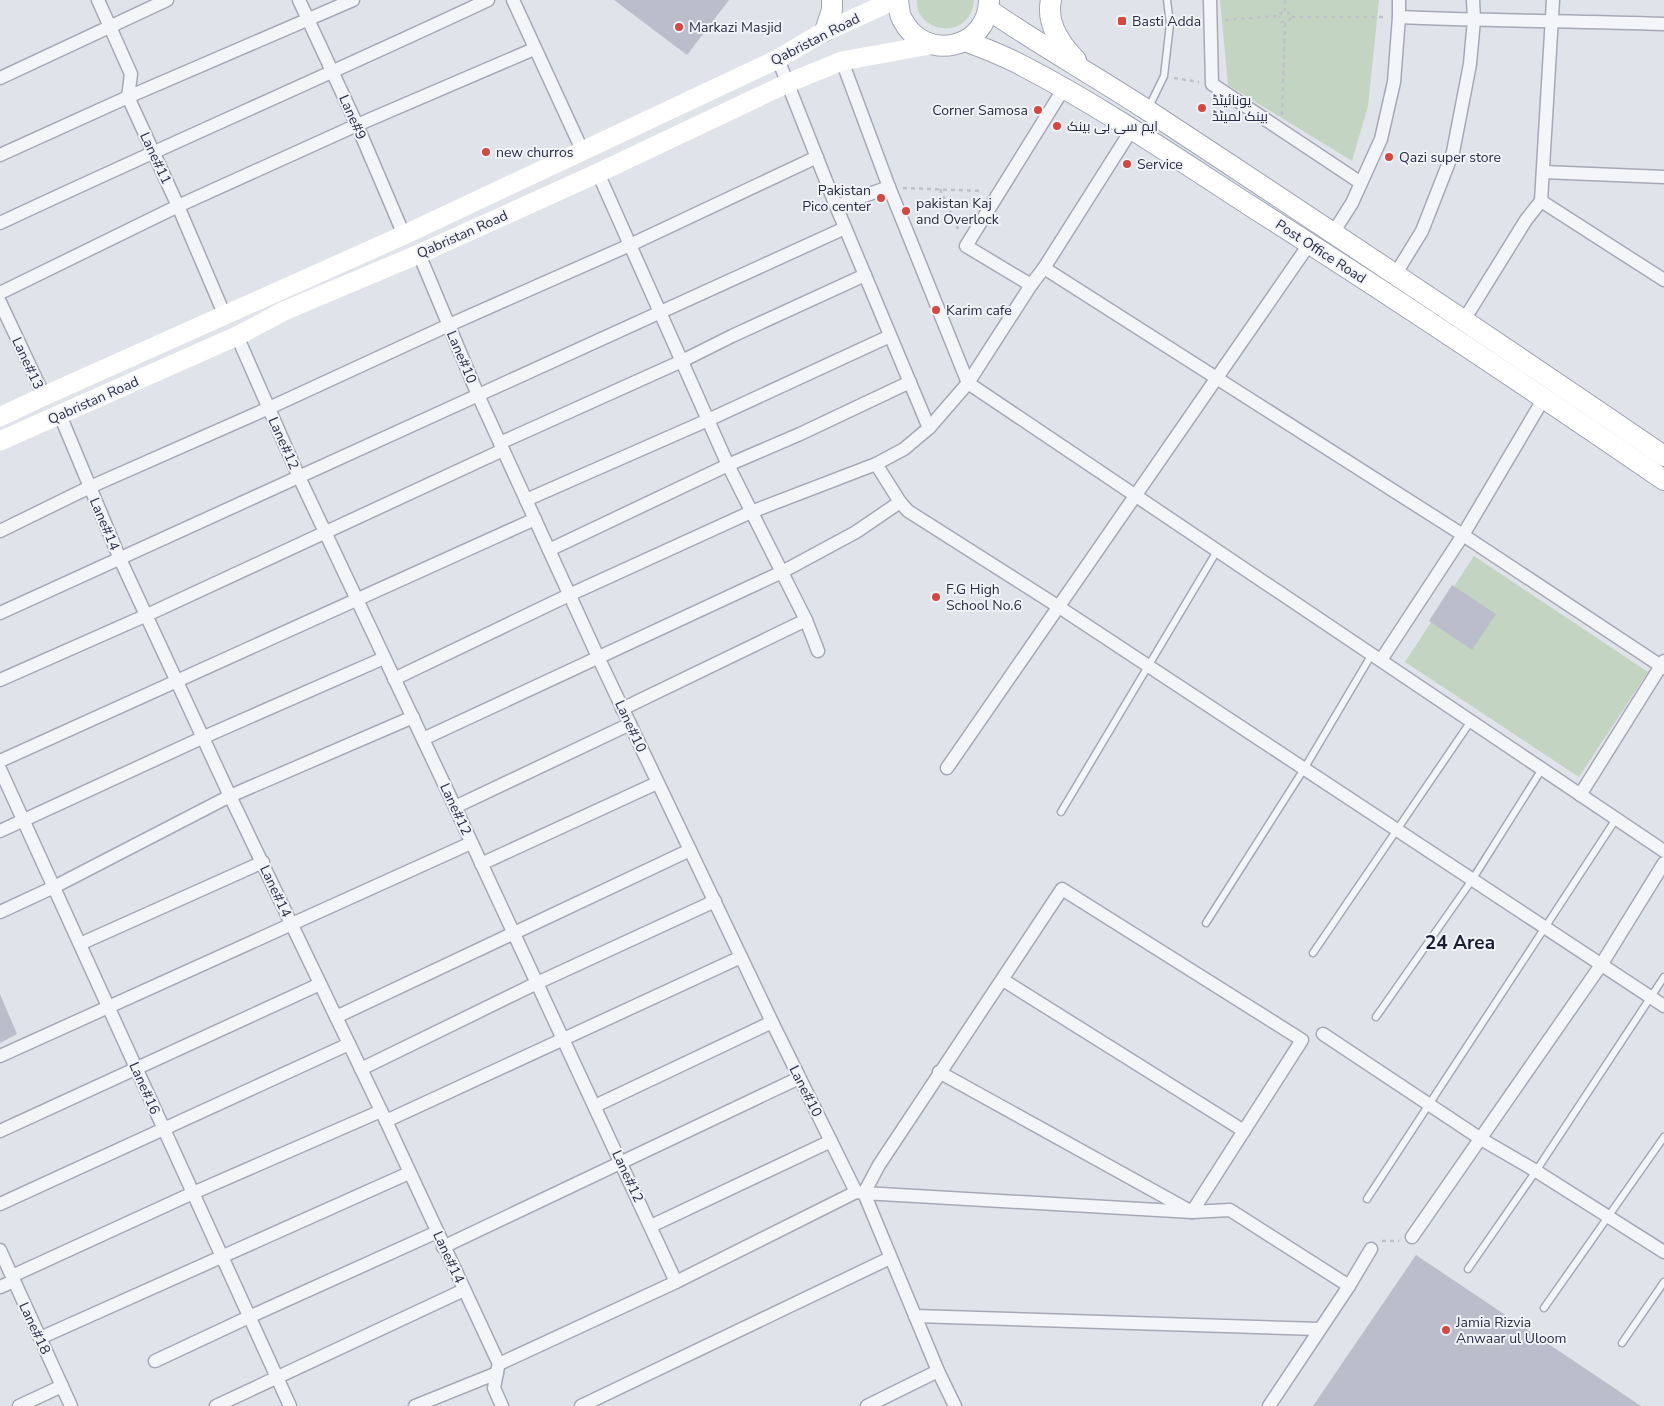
<svg xmlns="http://www.w3.org/2000/svg" width="1664" height="1406" font-family="'Nunito Sans',Cairo,sans-serif">
  <style>
    .green { fill: #c3d4c2 }
    .building { fill: #bbbeca }
    .lines { fill: none; stroke-linecap: round; stroke-linejoin: round }
    .lane-casing { stroke: #a6a9b5; stroke-width: 9 }
    .street-casing { stroke: #a6a9b5; stroke-width: 15 }
    .primary-casing { stroke: #a0a5b6; stroke-width: 22 }
    .path { stroke: #bfc1c9; stroke-width: 2.5; stroke-dasharray: 4 4; stroke-linecap: butt }
    .lane { stroke: #f4f5f8; stroke-width: 6 }
    .street { stroke: #f4f5f8; stroke-width: 12 }
    .secondary { stroke: #fff; stroke-width: 19 }
    .primary { stroke: #fff; stroke-width: 20 }
    .poi-dot { fill: #d24944; stroke: #f1f3f8; stroke-width: 2 }
    .labels { text-anchor: middle; stroke-width: 4; stroke-linejoin: round; paint-order: stroke }
    .poi-label { font-size: 14px; fill: #292d43; stroke: #f1f3f8; text-anchor: start }
    .street-label { font-size: 14px; fill: #292d43; stroke: #f1f3f8 }
    .district-label { font-size: 19px; font-weight: bold; fill: #1b1f33; stroke: #f1f3f8 }
  </style>
  <rect width="100%" height="100%" fill="#e1e3ea"/>
  <g class="green">
    <path d="M917,0H974C970,43 914,32 917,0Z"/>
    <polygon points="1220,0 1379,0 1368,106 1352,161 1228,85"/>
    <polygon points="1474,556 1648,672 1579,777 1405,662"/>
  </g>
  <g class="building">
    <polygon points="614,0 729,0 687,55"/>
    <polygon points="1452,585 1496,614 1472,650 1429,621"/>
    <polygon points="0,994 17,1034 0,1043"/>
    <polygon points="1416,1255 1641,1406 1313,1406"/>
  </g>
  <g class="lines">
    <g class="lane-casing">
      <g id="lane">
        <polyline points="1148,109 1164,76 1170,24 1167,0"/>
        <polyline points="1061,812 1217,551"/>
        <polyline points="1206,923 1304,769 1372,654"/>
        <polyline points="1313,953 1471,721"/>
        <polyline points="1376,1017 1472,880 1542,769"/>
        <polyline points="1367,1199 1616,819"/>
        <polyline points="1468,1269 1536,1171 1664,977"/>
        <polyline points="1544,1308 1664,1137"/>
        <polyline points="1622,1343 1664,1282"/>
      </g>
    </g>
    <g class="street-casing">
      <g id="street">
        <polyline points="98,0 131,74 128,97 178,206 225,316"/>
        <polyline points="299,0 357,125 404,235"/>
        <polyline points="513,0 583,152"/>
        <polyline points="1210,0 1212,84 1361,183"/>
        <path d="M1399,17C1488,21 1576,21 1664,24"/>
        <polyline points="778,59 836,206 929,428"/>
        <polyline points="842,61 889,187 968,383 1664,851"/>
        <polyline points="0,78 167,0"/>
        <polyline points="0,155 128,97 353,0"/>
        <polyline points="1543,172 1664,177"/>
        <polyline points="598,173 728,465 806,620 818,651"/>
        <polyline points="1541,201 1664,280"/>
        <polyline points="836,206 889,187"/>
        <path d="M0,223C162,147 326,76 488,0"/>
        <polyline points="1333,233 1352,203 1381,139 1394,82 1399,17 1399,0"/>
        <polyline points="419,254 478,395 598,657 772,1022 856,1192"/>
        <polyline points="1044,268 1463,535 1664,668"/>
        <polyline points="1395,275 1422,231 1453,152 1470,64 1474,20 1473,0"/>
        <polyline points="1031,285 966,246 1064,88"/>
        <polyline points="0,293 178,206 357,125 534,49"/>
        <polyline points="0,302 44,396"/>
        <polyline points="1464,320 1526,220 1541,201 1553,0"/>
        <polyline points="237,336 299,477 455,807 676,1282"/>
        <polyline points="60,415 120,559 230,796 386,1121 499,1364"/>
        <polyline points="500,443 682,361 732,336 865,275"/>
        <polyline points="876,464 900,502 908,511 1059,607 1664,1006"/>
        <polyline points="526,500 708,420 890,336"/>
        <polyline points="0,531 90,487 269,408 449,325 630,245 817,157"/>
        <polyline points="549,550 728,465 800,434 910,382"/>
        <polyline points="0,613 845,228"/>
        <polyline points="1381,660 1463,535 1544,398"/>
        <polyline points="394,679 569,595 751,512 876,464 904,449 929,428 968,383 1031,285 1044,268 1132,129"/>
        <polyline points="0,680 147,615 503,450"/>
        <polyline points="622,709 806,620"/>
        <polyline points="423,739 782,572 856,532 900,502"/>
        <polyline points="0,761 535,519"/>
        <polyline points="947,768 1310,243"/>
        <polyline points="0,769 290,1406"/>
        <polyline points="1580,795 1664,661"/>
        <polyline points="455,807 630,724"/>
        <polyline points="0,831 204,737 384,658"/>
        <polyline points="481,864 657,783"/>
        <polyline points="0,912 54,887 230,796 413,717"/>
        <polyline points="80,944 263,862"/>
        <polyline points="1003,980 1244,1131"/>
        <polyline points="336,1017 690,850"/>
        <polyline points="1323,1034 1481,1139 1536,1171 1664,1252"/>
        <polyline points="0,1056 471,843"/>
        <polyline points="361,1069 537,983 715,901"/>
        <polyline points="939,1072 1192,1212 1230,1210 1349,1286"/>
        <polyline points="595,1106 772,1022"/>
        <polyline points="386,1121 741,957"/>
        <polyline points="0,1131 320,984"/>
        <polyline points="0,1204 349,1044"/>
        <polyline points="651,1226 831,1141"/>
        <polyline points="1412,1237 1601,965 1664,863"/>
        <polyline points="443,1247 799,1078"/>
        <polyline points="0,1250 71,1406"/>
        <polyline points="12,1276 193,1193 381,1111"/>
        <polyline points="0,1287 14,1281"/>
        <polyline points="915,1316 1319,1329"/>
        <polyline points="40,1338 409,1173"/>
        <polyline points="155,1361 249,1317 437,1232"/>
        <polyline points="499,1364 676,1282 856,1192 864,1193 1192,1212 1302,1040 1062,889 879,1165 864,1193 938,1371 955,1406"/>
        <polyline points="498,1367 494,1388 502,1406"/>
        <polyline points="19,1406 62,1386"/>
        <polyline points="216,1406 464,1290"/>
        <polyline points="415,1406 497,1373"/>
        <polyline points="581,1406 890,1258"/>
        <polyline points="867,1406 938,1371"/>
        <polyline points="1269,1406 1349,1286 1371,1249"/>
      </g>
    </g>
    <g class="primary-casing">
      <g id="primary">
        <path d="M898,0C899,6 899,14 902,19C924,63 988,50 989,0"/>
        <path d="M1051,0C1046,23 1060,44 1076,60"/>
        <path d="M989,10C1041,46 1097,77 1150,112C1322,225 1494,340 1664,456"/>
        <polyline points="825,31 832,10 832,0"/>
        <path d="M966,41C985,49 1005,56 1023,66C1102,107 1175,157 1249,205C1389,294 1527,386 1664,480"/>
      </g>
    </g>
    <g class="path">
      <polyline points="1285,0 1285,11"/>
      <polyline points="1291,17 1385,17"/>
      <polyline points="1225,20 1279,16 1282,12 1288,12 1291,17 1288,22 1282,22 1279,16"/>
      <polyline points="1174,78 1199,82"/>
      <polyline points="1282,115 1285,23"/>
      <polyline points="903,188 983,191"/>
      <polyline points="940,189 959,231"/>
      <polyline points="1382,1241 1399,1241"/>
    </g>
    <use href="#lane" class="lane"/>
    <use href="#street" class="street"/>
    <g class="secondary">
      <polyline points="0,417 44,396 404,235 778,59 818,35 894,0"/>
      <polyline points="0,441 237,336 284,311 419,254 598,173 788,83 842,61 930,45"/>
    </g>
    <use href="#primary" class="primary"/>
  </g>
  <g class="poi-dot">
    <rect x="1117" y="16" width="10" height="10" rx="2.5"/>
    <circle cx="679" cy="27" r="5"/>
    <circle cx="1202" cy="108" r="5"/>
    <circle cx="1038" cy="110" r="5"/>
    <circle cx="1057" cy="126" r="5"/>
    <circle cx="486" cy="152" r="5"/>
    <circle cx="1389" cy="157" r="5"/>
    <circle cx="1127" cy="164" r="5"/>
    <circle cx="881" cy="198" r="5"/>
    <circle cx="906" cy="211" r="5"/>
    <circle cx="936" cy="310" r="5"/>
    <circle cx="936" cy="597" r="5"/>
    <circle cx="1446" cy="1330" r="5"/>
  </g>
  <g class="labels">
    <g class="poi-label">
      <text x="1132" y="26">Basti Adda</text>
      <text x="689" y="32">Markazi Masjid</text>
      <text x="1212" y="105">یونائیٹڈ<tspan x="1212" dy="16">بینک لمیٹڈ</tspan></text>
      <text x="1028" y="115" text-anchor="end">Corner Samosa</text>
      <text x="1067" y="131">ایم سی بی بینک</text>
      <text x="496" y="157">new churros</text>
      <text x="1399" y="162">Qazi super store</text>
      <text x="1137" y="169">Service</text>
      <text x="871" y="195" text-anchor="end">Pakistan<tspan x="871" dy="16">Pico center</tspan></text>
      <text x="916" y="208">pakistan Kaj<tspan x="916" dy="16">and Overlock</tspan></text>
      <text x="946" y="315">Karim cafe</text>
      <text x="946" y="594">F.G High<tspan x="946" dy="16">School No.6</tspan></text>
      <text x="1456" y="1327">Jamia Rizvia<tspan x="1456" dy="16">Anwaar ul Uloom</tspan></text>
    </g>
    <g class="street-label">
      <text transform="translate(815 39) rotate(-27)" y="5">Qabristan Road</text>
      <text transform="translate(353 117) rotate(66)" y="5">Lane#9</text>
      <text transform="translate(156 158) rotate(65)" y="5">Lane#11</text>
      <text transform="translate(462 234) rotate(-24)" y="5">Qabristan Road</text>
      <text transform="translate(1321 251) rotate(33)" y="5">Post Office Road</text>
      <text transform="translate(462 357) rotate(67)" y="5">Lane#10</text>
      <text transform="translate(28 363) rotate(65)" y="5">Lane#13</text>
      <text transform="translate(93 400) rotate(-24)" y="5">Qabristan Road</text>
      <text transform="translate(284 443) rotate(66)" y="5">Lane#12</text>
      <text transform="translate(105 524) rotate(67)" y="5">Lane#14</text>
      <text transform="translate(631 726) rotate(65)" y="5">Lane#10</text>
      <text transform="translate(456 809) rotate(65)" y="5">Lane#12</text>
      <text transform="translate(276 891) rotate(65)" y="5">Lane#14</text>
      <text transform="translate(145 1088) rotate(66)" y="5">Lane#16</text>
      <text transform="translate(806 1091) rotate(63)" y="5">Lane#10</text>
      <text transform="translate(628 1176) rotate(65)" y="5">Lane#12</text>
      <text transform="translate(449 1257) rotate(65)" y="5">Lane#14</text>
      <text transform="translate(35 1328) rotate(65)" y="5">Lane#18</text>
    </g>
    <g class="district-label">
      <text x="1460" y="949">24 Area</text>
    </g>
  </g>
</svg>
